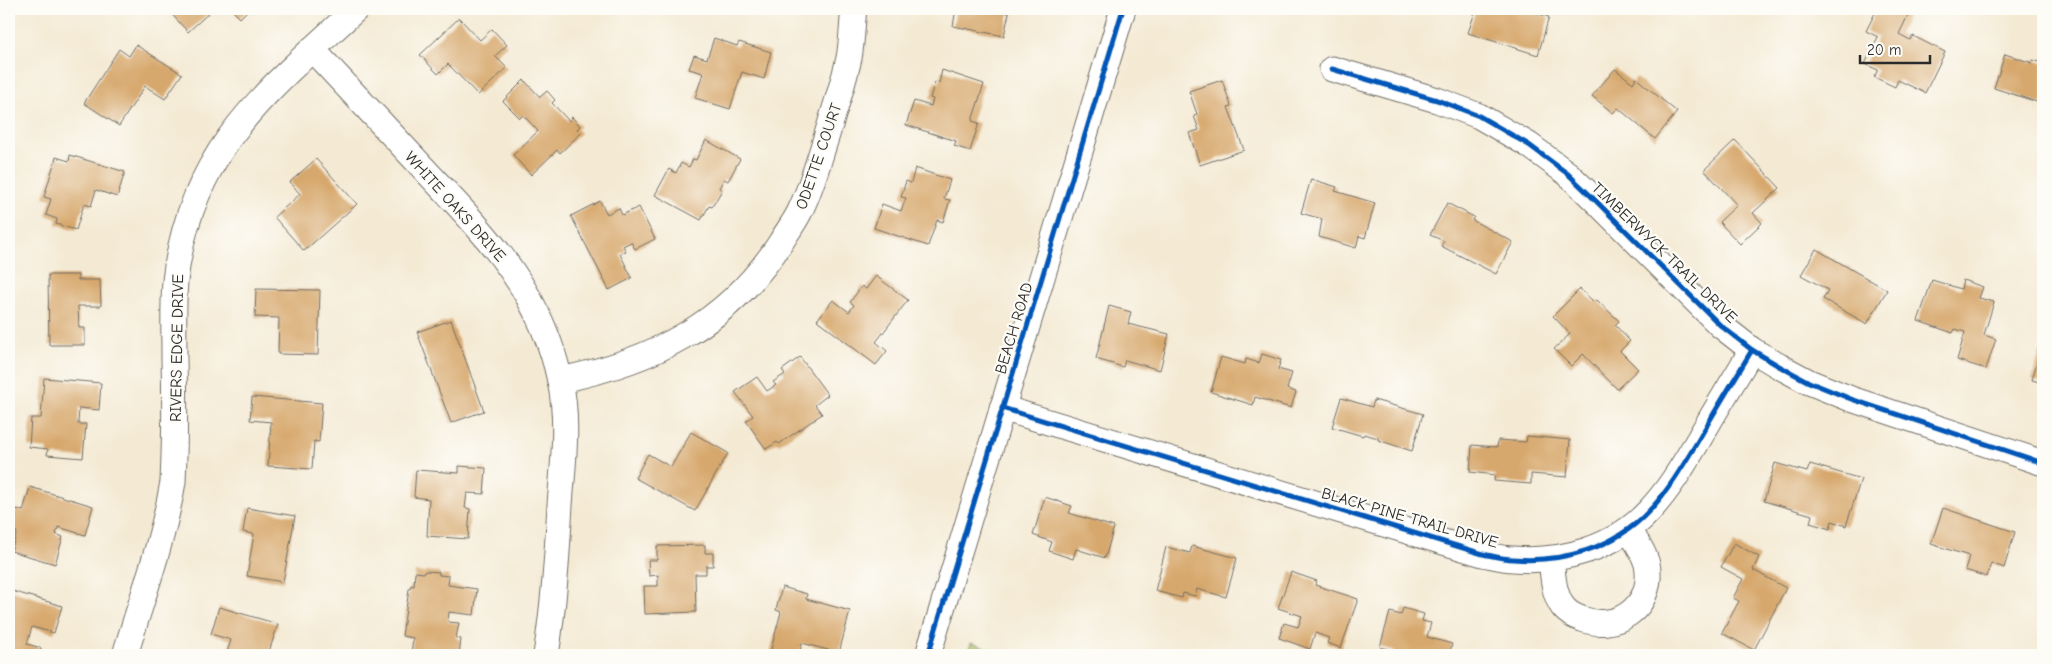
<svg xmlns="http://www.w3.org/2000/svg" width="2052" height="664" font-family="'Comic Neue',sans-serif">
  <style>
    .green { fill: #a9bd61; stroke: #6a7446 }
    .building { fill: #d7a86d }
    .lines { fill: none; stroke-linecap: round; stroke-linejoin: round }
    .minor-casing { stroke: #716e66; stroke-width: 27 }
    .minor { stroke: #fff; stroke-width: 25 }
    .cycleway-casing { stroke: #fdfcf7; stroke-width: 8 }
    .cycleway { stroke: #0057b8; stroke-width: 5 }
    .labels { text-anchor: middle; stroke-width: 4.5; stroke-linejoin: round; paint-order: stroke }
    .street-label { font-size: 16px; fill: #2b2b2b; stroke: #fdfcf7 }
  </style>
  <rect width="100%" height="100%" fill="#fdfcf7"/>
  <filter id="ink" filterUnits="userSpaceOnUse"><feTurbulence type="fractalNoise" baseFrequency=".02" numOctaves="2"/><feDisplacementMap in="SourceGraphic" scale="10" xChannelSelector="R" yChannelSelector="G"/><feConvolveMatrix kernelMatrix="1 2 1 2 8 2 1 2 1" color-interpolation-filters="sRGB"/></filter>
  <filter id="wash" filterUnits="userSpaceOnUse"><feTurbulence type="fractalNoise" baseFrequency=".0096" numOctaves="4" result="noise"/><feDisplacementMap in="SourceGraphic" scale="20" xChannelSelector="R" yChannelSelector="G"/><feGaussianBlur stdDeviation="1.12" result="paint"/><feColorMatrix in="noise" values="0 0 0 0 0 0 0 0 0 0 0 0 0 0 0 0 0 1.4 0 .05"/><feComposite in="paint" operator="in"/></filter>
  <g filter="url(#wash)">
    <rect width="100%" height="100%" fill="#f4ead4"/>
    <polygon class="green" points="971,643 1011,655 967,655"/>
    <g id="blocks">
      <g class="building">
        <polygon points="167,9 213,9 188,32"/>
        <polygon points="231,9 249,9 240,18"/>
        <polygon points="956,9 1005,9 1004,12 1009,13 1004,36 953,26"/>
        <polygon points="1476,9 1538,9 1536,13 1549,17 1538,55 1468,33"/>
        <polygon points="1877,9 1911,9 1899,34 1910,40 1913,36 1945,52 1925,93 1898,80 1895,87 1874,77 1878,70 1865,64 1878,37 1866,31"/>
        <polygon points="459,18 480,40 492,29 507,45 495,56 507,68 478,95 448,64 438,74 420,55"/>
        <polygon points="714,38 737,46 739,42 771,52 764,79 742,72 730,109 695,98 703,73 689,69 694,55 707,59"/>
        <polygon points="136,45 182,74 165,99 145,86 119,126 84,103 119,49 129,56"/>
        <polygon points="2005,54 2032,63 2033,60 2043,63 2043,104 1994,88"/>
        <polygon points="1615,69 1633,83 1636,78 1677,112 1655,139 1618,108 1613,113 1592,96"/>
        <polygon points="942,70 984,84 972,121 979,123 970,151 954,146 956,141 906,125 914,101 931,106 933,99 930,98 935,82 939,83"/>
        <polygon points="524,80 540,97 547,91 555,100 552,103 569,121 572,117 580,126 577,129 581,133 560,153 557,150 531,175 513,155 538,131 523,115 520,118 503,101"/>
        <polygon points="1222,80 1231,106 1228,107 1244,150 1200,165 1189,133 1199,130 1194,116 1197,114 1189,91"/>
        <polygon points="706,140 740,159 728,181 724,179 719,188 722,190 712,207 709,206 701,220 655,195 669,169 676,173 681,163 689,167 693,159 696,160"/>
        <polygon points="1735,140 1780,188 1753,213 1762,223 1740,244 1719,222 1737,205 1704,170"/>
        <polygon points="70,155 125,172 117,197 96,190 91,206 84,204 76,230 56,224 57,219 46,215 51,199 44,197 56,157 69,161"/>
        <polygon points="316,159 357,204 304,251 274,217 300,194 290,182"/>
        <polygon points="915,168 950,180 944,199 950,200 943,222 937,220 928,246 874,228 882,204 901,211 906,198 901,197 906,181 911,183"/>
        <polygon points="1311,179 1337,187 1335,191 1375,203 1365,238 1359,236 1356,248 1319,237 1322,219 1301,213"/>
        <polygon points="600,201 607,214 619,208 622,215 639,207 655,239 635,249 631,242 623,246 626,251 620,254 632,278 609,290 571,216"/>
        <polygon points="1447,203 1474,217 1472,220 1513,242 1496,274 1441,246 1444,241 1430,235"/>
        <polygon points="1816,249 1887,290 1867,324 1823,299 1828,290 1801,275"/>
        <polygon points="48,275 78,275 78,280 100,280 101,306 78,306 79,328 85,328 85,345 49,345"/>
        <polygon points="876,276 908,300 876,342 887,351 876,365 817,320 833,300 849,312 854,305 850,302 862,286 866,289"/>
        <polygon points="1932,280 1961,289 1963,280 1983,287 1979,298 1994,302 1984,335 1996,339 1986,369 1957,360 1965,332 1955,329 1953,333 1918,321"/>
        <polygon points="256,289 320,290 318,355 278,354 279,318 255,317"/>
        <polygon points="1580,289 1594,302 1597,300 1619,321 1615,325 1630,341 1620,351 1638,369 1617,389 1583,354 1571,366 1554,349 1570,334 1553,316"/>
        <polygon points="1109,306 1131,312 1128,324 1169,334 1160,370 1125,360 1123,367 1096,359"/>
        <polygon points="451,320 484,411 451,423 417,332"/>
        <polygon points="2040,352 2043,353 2043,383 2032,380"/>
        <polygon points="1262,354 1281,360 1278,369 1292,373 1287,389 1296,392 1291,408 1255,397 1253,405 1211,392 1221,357 1245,364 1246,359 1259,363"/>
        <polygon points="800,357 828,395 815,405 822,414 779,444 777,442 766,449 746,421 753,416 735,392 757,377 767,391 776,385 773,382 785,374 782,370"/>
        <polygon points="44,378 101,383 99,410 79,408 78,424 86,424 83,458 47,455 48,449 29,447 31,418 41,418"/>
        <polygon points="252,397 322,403 319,442 314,441 312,469 268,466 271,422 250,420"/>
        <polygon points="1341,398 1372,407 1374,400 1423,414 1412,451 1378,440 1378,438 1364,434 1363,436 1332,427"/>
        <polygon points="691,432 728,453 695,511 635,478 648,454 671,467"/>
        <polygon points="1527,436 1570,440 1567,477 1531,474 1531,484 1494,481 1495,475 1470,472 1472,445 1497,447 1498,440 1526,442"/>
        <polygon points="1775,463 1807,472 1810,464 1861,479 1846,526 1832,521 1830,529 1810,523 1812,515 1764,501"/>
        <polygon points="459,466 486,468 484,494 467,493 465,508 470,509 468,539 427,536 429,499 414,497 416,470 459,473"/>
        <polygon points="30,487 93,506 85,535 58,527 56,534 63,537 55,564 11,551 17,532 10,530 16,509 23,511"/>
        <polygon points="1045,497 1072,506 1069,513 1114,527 1105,558 1076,549 1073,559 1049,551 1052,542 1033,535"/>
        <polygon points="247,508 295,516 283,582 247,576 254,534 243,532"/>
        <polygon points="1943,508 2015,532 2004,568 1991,563 1987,577 1965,570 1969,556 1931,544"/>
        <polygon points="1734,543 1759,557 1753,570 1786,588 1754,650 1722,633 1739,601 1733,598 1743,579 1721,567"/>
        <polygon points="705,545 705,553 713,553 713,566 706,566 706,574 695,574 696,612 645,614 644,586 658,586 658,575 649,576 648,560 657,560 657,546"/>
        <polygon points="1192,546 1237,558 1226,597 1197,589 1195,596 1183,593 1182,598 1155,591 1166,547 1190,553"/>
        <polygon points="425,571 439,572 439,575 449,576 448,585 477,589 474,615 449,612 448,622 459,623 456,638 461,639 459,655 411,654 413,638 402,636 409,589 410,589 411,585 414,586 415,572 424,573"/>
        <polygon points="1291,572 1317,581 1315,585 1358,599 1341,648 1327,643 1329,638 1315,633 1310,649 1279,638 1284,623 1298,627 1302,616 1278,608"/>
        <polygon points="782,587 807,594 806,599 850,611 839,653 802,643 799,655 770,653 781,612 776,610"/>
        <polygon points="9,590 62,606 54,633 32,627 27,644 41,648 39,655 9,655"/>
        <polygon points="219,607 278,624 268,655 226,655 231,640 211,634"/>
        <polygon points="1403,608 1424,614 1422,621 1431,623 1427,637 1452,644 1449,655 1393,655 1395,651 1380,647 1390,612 1401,615"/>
      </g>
    </g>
  </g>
  <g filter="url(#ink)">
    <use href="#blocks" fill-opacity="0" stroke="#716e66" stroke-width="1"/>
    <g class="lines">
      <g class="minor-casing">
        <g id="minor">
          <path d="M312,49C350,90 388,130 426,171C486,235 541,290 560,381C569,421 563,464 560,505C557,555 554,605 546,655"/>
          <polyline points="1332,69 1437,100 1479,116 1529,145 1568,174 1595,200 1720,325 1752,350 1779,366 1809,382 1851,399 2043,463"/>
          <path d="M560,380C654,361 728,324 781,242C787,232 794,223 799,213C811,189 818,163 826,138C834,111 843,85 849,58C852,42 852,25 854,9"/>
          <path d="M1002,408L1483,554C1493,556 1503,559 1513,559C1562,563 1615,548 1649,511C1669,490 1684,464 1699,439C1716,409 1734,380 1752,350"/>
          <path d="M1551,559C1553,575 1553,593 1563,607C1568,613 1575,617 1582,619C1616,632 1651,608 1648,570C1647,556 1636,542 1629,529"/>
          <path d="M125,655C142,598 163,541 173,482C175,440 175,399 174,357C174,332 173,306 175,281C190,150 266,92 356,9"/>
          <polyline points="928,655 1123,9"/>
        </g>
      </g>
      <use href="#minor" class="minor"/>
      <g class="cycleway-casing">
        <g id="cycleway">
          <polyline points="1332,69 1437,100 1479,116 1529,145 1568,174 1595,200 1720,325 1752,350 1779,366 1809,382 1851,399 2043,463"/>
          <path d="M1002,408L1483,554C1493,556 1503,559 1513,559C1562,563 1615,548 1649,511C1669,490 1684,464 1699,439C1716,409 1734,380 1752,350"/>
          <polyline points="928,655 1123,9"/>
        </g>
      </g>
      <use href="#cycleway" class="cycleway"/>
    </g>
  </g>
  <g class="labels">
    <g class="street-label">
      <text transform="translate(818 156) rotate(-71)" y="6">ODETTE COURT</text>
      <text transform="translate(456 206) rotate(48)" y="6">WHITE OAKS DRIVE</text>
      <text transform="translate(1665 252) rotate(44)" y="6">TIMBERWYCK TRAIL DRIVE</text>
      <text transform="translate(1013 328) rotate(-73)" y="6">BEACH ROAD</text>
      <text transform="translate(176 348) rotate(-89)" y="6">RIVERS EDGE DRIVE</text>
      <text transform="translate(1410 517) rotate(16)" y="6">BLACK PINE TRAIL DRIVE</text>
    </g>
  </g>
  <rect width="2052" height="664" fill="none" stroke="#fdfcf7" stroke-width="30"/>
  <path d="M1860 55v8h70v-8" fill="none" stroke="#2b2b2b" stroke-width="2.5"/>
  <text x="1867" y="55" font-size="15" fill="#2b2b2b" stroke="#fdfcf7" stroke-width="4" paint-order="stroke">20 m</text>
</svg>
